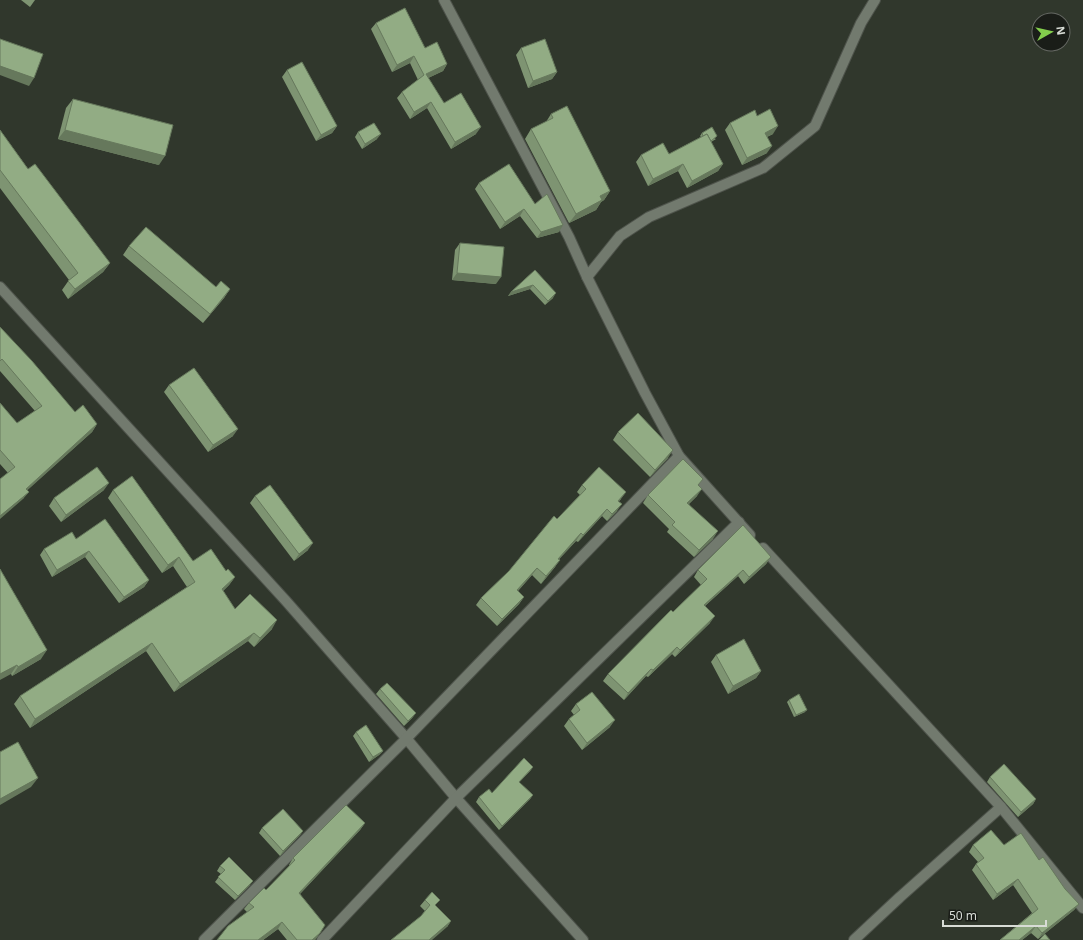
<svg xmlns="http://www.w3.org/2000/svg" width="1083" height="940" font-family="'Noto Sans',sans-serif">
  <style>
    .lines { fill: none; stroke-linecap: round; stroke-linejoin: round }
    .minor-casing { stroke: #4e534b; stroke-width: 12 }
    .minor { stroke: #727a6e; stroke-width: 10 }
    .wall { fill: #7e9472 }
    .shaded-wall { fill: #66785c }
    .building { fill: #92ac84; stroke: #66785c }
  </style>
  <rect width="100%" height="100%" fill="#30372c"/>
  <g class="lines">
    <g class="minor-casing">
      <g id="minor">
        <polyline points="444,0 569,237 587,277"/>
        <polyline points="0,287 286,601 406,738 456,798 583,940"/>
        <polyline points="750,535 679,456 645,393 587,277 620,236 649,217 763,168 815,126 861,23 875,0"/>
        <polyline points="763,548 1001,807 1083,908"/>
        <polyline points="204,940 403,742 679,456"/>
        <polyline points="322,940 456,798 739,522"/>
        <polyline points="854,940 900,897 1001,807"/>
      </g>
    </g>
    <use href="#minor" class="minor"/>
  </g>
  <g class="wall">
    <polygon points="21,0 35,0 30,7"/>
    <polygon points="376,23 425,48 447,64 443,71 428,78 444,103 476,134 451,149 427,108 410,119 397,98 402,92 418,80 410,63 392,72 371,29"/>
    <polygon points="521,48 557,72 552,79 528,88 516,55"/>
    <polygon points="287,70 337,126 332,133 316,141 282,77"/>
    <polygon points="73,99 159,165 58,139 66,108"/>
    <polygon points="551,114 610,191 604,200 601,202 596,210 569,223 525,139 531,129 546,122"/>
    <polygon points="757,116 773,134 767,137 767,153 742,165 725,130 730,123"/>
    <polygon points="0,130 28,169 110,263 103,272 68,299 62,290 69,280 0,188"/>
    <polygon points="358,132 377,139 362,149 355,137"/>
    <polygon points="702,133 716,139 711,142 723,164 718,171 687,188 678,171 648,186 636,162 641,155 669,154 701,137 700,136"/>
    <polygon points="479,183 535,204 559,232 537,238 520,216 500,229 475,189"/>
    <polygon points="460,243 496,284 452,280 455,250"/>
    <polygon points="129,246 216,287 230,289 224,298 203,323 123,255"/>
    <polygon points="535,270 553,298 545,305 530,289 508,296 511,292"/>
    <polygon points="0,327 75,412 97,424 92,432 27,490 23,499 8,473 0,464 0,403 17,423 35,411 0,371"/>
    <polygon points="169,385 233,436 208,452 164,392"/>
    <polygon points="618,432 668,458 650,477 613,440"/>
    <polygon points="582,485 621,499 619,501 617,511 607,521 602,516 578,542 576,541 559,559 555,567 541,584 532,575 518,591 524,597 519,604 497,626 476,605 481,598 509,571 557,519 580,495 577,492"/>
    <polygon points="699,486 697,496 689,504 713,539 694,557 667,532 669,529 643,503 648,495"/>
    <polygon points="104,490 61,522 49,506 54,498"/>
    <polygon points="113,490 193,561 226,571 235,577 229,585 223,591 235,609 272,629 254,647 248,641 174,692 146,651 30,728 14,704 20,696 187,587 173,566 162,573 108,498"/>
    <polygon points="255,496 308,550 294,561 250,503"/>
    <polygon points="76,539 149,580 144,587 119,603 85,557 52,577 40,555 44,549"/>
    <polygon points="771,557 766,564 744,584 738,576 705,606 710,623 675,657 672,654 648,677 646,676 624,700 603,681 608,674 673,612 701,585 694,577 698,570"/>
    <polygon points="0,569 41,659 12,676 11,674"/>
    <polygon points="716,655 761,671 756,678 728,694 711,662"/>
    <polygon points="380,689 416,713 412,718 404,726 376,694"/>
    <polygon points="789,700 805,712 794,717 787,702"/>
    <polygon points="576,704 610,727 582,750 564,726 569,719 574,715 571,711"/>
    <polygon points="356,732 383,751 379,755 369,762 353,736"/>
    <polygon points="533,767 530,771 519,782 533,795 530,799 499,830 476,802 479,797 492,793"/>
    <polygon points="990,777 1036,799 1033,804 1018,817 987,782"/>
    <polygon points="365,823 360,830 300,894 320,933 315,940 287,940 278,929 263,940 217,940 247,912 244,909 249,903 266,890 290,866 289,865 293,858"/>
    <polygon points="262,828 303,831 300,835 280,856 259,833"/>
    <polygon points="973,845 1004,845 1039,860 1079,904 1074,910 1038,939 1031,933 1022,940 1000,940 1032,913 1013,885 993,900 972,870 976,864 978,862 969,852"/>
    <polygon points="220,866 250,885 235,900 215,882 221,874 217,871"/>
    <polygon points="425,900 436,906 451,921 447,927 421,916 425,911 420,906"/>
  </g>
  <g class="shaded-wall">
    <polygon points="414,56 410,63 392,72 397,65"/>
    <polygon points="447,64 443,71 422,81 426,74"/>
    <polygon points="0,66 34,78 29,86 0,75"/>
    <polygon points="557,72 552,79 528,88 533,81"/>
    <polygon points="431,102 427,108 410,119 414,112"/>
    <polygon points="337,126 332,133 316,141 321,135"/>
    <polygon points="778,126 773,134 760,140 765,133"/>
    <polygon points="481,127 476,134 451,149 455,142"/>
    <polygon points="65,130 165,156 159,165 58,139"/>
    <polygon points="381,134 377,139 362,149 365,144"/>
    <polygon points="772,146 767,153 742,165 747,158"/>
    <polygon points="683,164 678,171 648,186 653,179"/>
    <polygon points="723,164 718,171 687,188 692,181"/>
    <polygon points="610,191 604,200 601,202 596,210 569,223 576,214 600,196"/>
    <polygon points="524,209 520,216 500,229 505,222"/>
    <polygon points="563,225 559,232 537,238 541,232"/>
    <polygon points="110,263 103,272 68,299 75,289"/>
    <polygon points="457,273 501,277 496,284 452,280"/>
    <polygon points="533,285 530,289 508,296 511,292"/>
    <polygon points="230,289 224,298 203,323 210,314"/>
    <polygon points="556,293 553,298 545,305 548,301"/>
    <polygon points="97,424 92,432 21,496 26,489"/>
    <polygon points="238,429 233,436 208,452 213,445"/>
    <polygon points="673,450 668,458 650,477 655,470"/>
    <polygon points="109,483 104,490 61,522 66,515"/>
    <polygon points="702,489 697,496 682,510 687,503"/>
    <polygon points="29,492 23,499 0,519 0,516"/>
    <polygon points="626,492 621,499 613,508 618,501"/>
    <polygon points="622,504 617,511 607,521 612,514"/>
    <polygon points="607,509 602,516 578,542 583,535"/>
    <polygon points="718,531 713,539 694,557 699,550"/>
    <polygon points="581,533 576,541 553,566 558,559"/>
    <polygon points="313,543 308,550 294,561 299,554"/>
    <polygon points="89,551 85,557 52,577 57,570"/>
    <polygon points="179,557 173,566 162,573 168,565"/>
    <polygon points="771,557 766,564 744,584 749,577"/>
    <polygon points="560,560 555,567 541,584 546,576"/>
    <polygon points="537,568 532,575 512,597 517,590"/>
    <polygon points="743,570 738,576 699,611 704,605"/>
    <polygon points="235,577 229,585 216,597 222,589"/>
    <polygon points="149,580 144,587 119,603 124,597"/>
    <polygon points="524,597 519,604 497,626 502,619"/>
    <polygon points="715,616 710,623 675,657 680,650"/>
    <polygon points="277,620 272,629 254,647 260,638"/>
    <polygon points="254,633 248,641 174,692 180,684"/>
    <polygon points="152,643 146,651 30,728 35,719"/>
    <polygon points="677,647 672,654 648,677 653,670"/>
    <polygon points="47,650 41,659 12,676 18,667"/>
    <polygon points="17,665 11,674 0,680 0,674"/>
    <polygon points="651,669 646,676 624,700 628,693"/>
    <polygon points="761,671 756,678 728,694 733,686"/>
    <polygon points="807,710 805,712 794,717 796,715"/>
    <polygon points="416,713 412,718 404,726 408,721"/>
    <polygon points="615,720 610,727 582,750 587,743"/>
    <polygon points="383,751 379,755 369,762 373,757"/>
    <polygon points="533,767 530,771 516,786 519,782"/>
    <polygon points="38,778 31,787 0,805 0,799"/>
    <polygon points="533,795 530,799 499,830 502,826"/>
    <polygon points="1036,799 1033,804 1018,817 1021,812"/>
    <polygon points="365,823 360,830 294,900 299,893"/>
    <polygon points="303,831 300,835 280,856 283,851"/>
    <polygon points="1018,879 1013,885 993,900 997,894"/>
    <polygon points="253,881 250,885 235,900 238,896"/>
    <polygon points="1079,904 1074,910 1038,939 1042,933"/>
    <polygon points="451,921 447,927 432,940 429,940"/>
    <polygon points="282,922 278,929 263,940 258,940"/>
    <polygon points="1036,926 1031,933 1022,940 1019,940"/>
    <polygon points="320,933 315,940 312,940"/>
  </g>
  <g class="building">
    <polygon points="405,8 425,48 437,42 447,64 426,74 444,103 461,93 481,127 455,142 431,102 414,112 402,92 424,75 414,56 397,65 376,23"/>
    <polygon points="0,39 43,54 34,78 0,66"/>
    <polygon points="545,39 557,72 533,81 521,48"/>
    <polygon points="302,62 337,126 321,135 287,70"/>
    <polygon points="73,99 173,125 165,156 65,130"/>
    <polygon points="567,106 610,191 600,196 602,200 576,214 531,129 553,118 551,114"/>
    <polygon points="770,109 778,126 765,133 772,146 747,158 730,123 755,110 757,116"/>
    <polygon points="374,123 381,134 365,144 358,132"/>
    <polygon points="712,127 717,136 711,141 707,134 703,136 702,133"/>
    <polygon points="0,130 28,169 35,164 110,263 75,289 68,281 78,273 0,170"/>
    <polygon points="707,134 723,164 692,181 683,164 653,179 641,155 663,143 669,154"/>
    <polygon points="509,164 535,204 547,194 563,225 541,232 524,209 505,222 479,183"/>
    <polygon points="146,227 216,287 221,281 230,289 210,314 129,246"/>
    <polygon points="460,243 504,247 501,277 457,273"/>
    <polygon points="535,270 556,293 548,301 533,285 511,292"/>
    <polygon points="0,327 32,361 75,412 83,405 97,424 26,489 29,492 0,516 0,479 15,467 0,450 0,403 17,423 42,406 2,359 0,361"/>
    <polygon points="194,368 238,429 213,445 169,385"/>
    <polygon points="638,413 673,450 655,470 618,432"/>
    <polygon points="683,459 703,479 698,485 702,489 687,503 718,531 699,550 672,525 675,522 648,495"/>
    <polygon points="97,467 109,483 66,515 54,498"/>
    <polygon points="599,467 626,492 618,501 622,504 612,514 607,509 583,535 581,533 558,559 560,560 546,576 537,568 517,590 524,597 502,619 481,598 509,571 554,516 557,519 560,516 586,489 582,485"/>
    <polygon points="132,476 193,561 211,549 226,571 228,569 235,577 222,589 235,609 250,594 277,620 260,638 254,633 180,684 152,643 35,719 20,696 195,582 179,557 168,565 113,490"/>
    <polygon points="270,485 313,543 299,554 255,496"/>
    <polygon points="105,519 149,580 124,597 89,551 57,570 44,549 72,532 76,539"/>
    <polygon points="743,525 771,557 749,577 743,570 704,605 715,616 680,650 677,647 653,670 651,669 628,693 608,674 671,610 673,612 707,579 698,570"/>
    <polygon points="0,569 47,650 18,667 17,665 0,674"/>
    <polygon points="744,639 761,671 733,686 716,655"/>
    <polygon points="387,683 416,713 408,721 380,689"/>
    <polygon points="592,692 615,720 587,743 569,719 580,710 576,704"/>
    <polygon points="799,694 807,710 796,715 789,700"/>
    <polygon points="366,725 383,751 373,757 356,732"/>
    <polygon points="18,742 38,778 0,799 0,752"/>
    <polygon points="524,758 533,767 519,782 533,795 502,826 479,797 489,789 492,793"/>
    <polygon points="1004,764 1036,799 1021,812 990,777"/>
    <polygon points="346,805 365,823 299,893 325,925 320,933 312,940 297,940 282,922 258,940 217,940 228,926 254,907 249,903 264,888 266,890 295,860 293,858"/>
    <polygon points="283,809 303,831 283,851 262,828"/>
    <polygon points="991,830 1004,845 1021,833 1039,860 1043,857 1065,889 1079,904 1042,933 1036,926 1019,940 1000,940 1038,909 1018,879 997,894 976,864 984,858 973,845"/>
    <polygon points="229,857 253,881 238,896 218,877 225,870 220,866"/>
    <polygon points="432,892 440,900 435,905 451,921 429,940 391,940 421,916 430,905 425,900"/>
    <polygon points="1045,934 1050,940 1039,940"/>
  </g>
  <g transform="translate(1051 32) rotate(82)"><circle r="19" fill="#1a1d18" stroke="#666964"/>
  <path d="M0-3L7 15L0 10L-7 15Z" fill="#84cf4d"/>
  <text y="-6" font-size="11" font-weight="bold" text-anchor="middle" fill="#d8dcd6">N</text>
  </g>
  <path d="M943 920v6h103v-6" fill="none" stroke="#d8dcd6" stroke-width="2"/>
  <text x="949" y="920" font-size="12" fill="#d8dcd6" stroke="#1a1d18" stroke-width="3" paint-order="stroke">50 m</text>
</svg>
